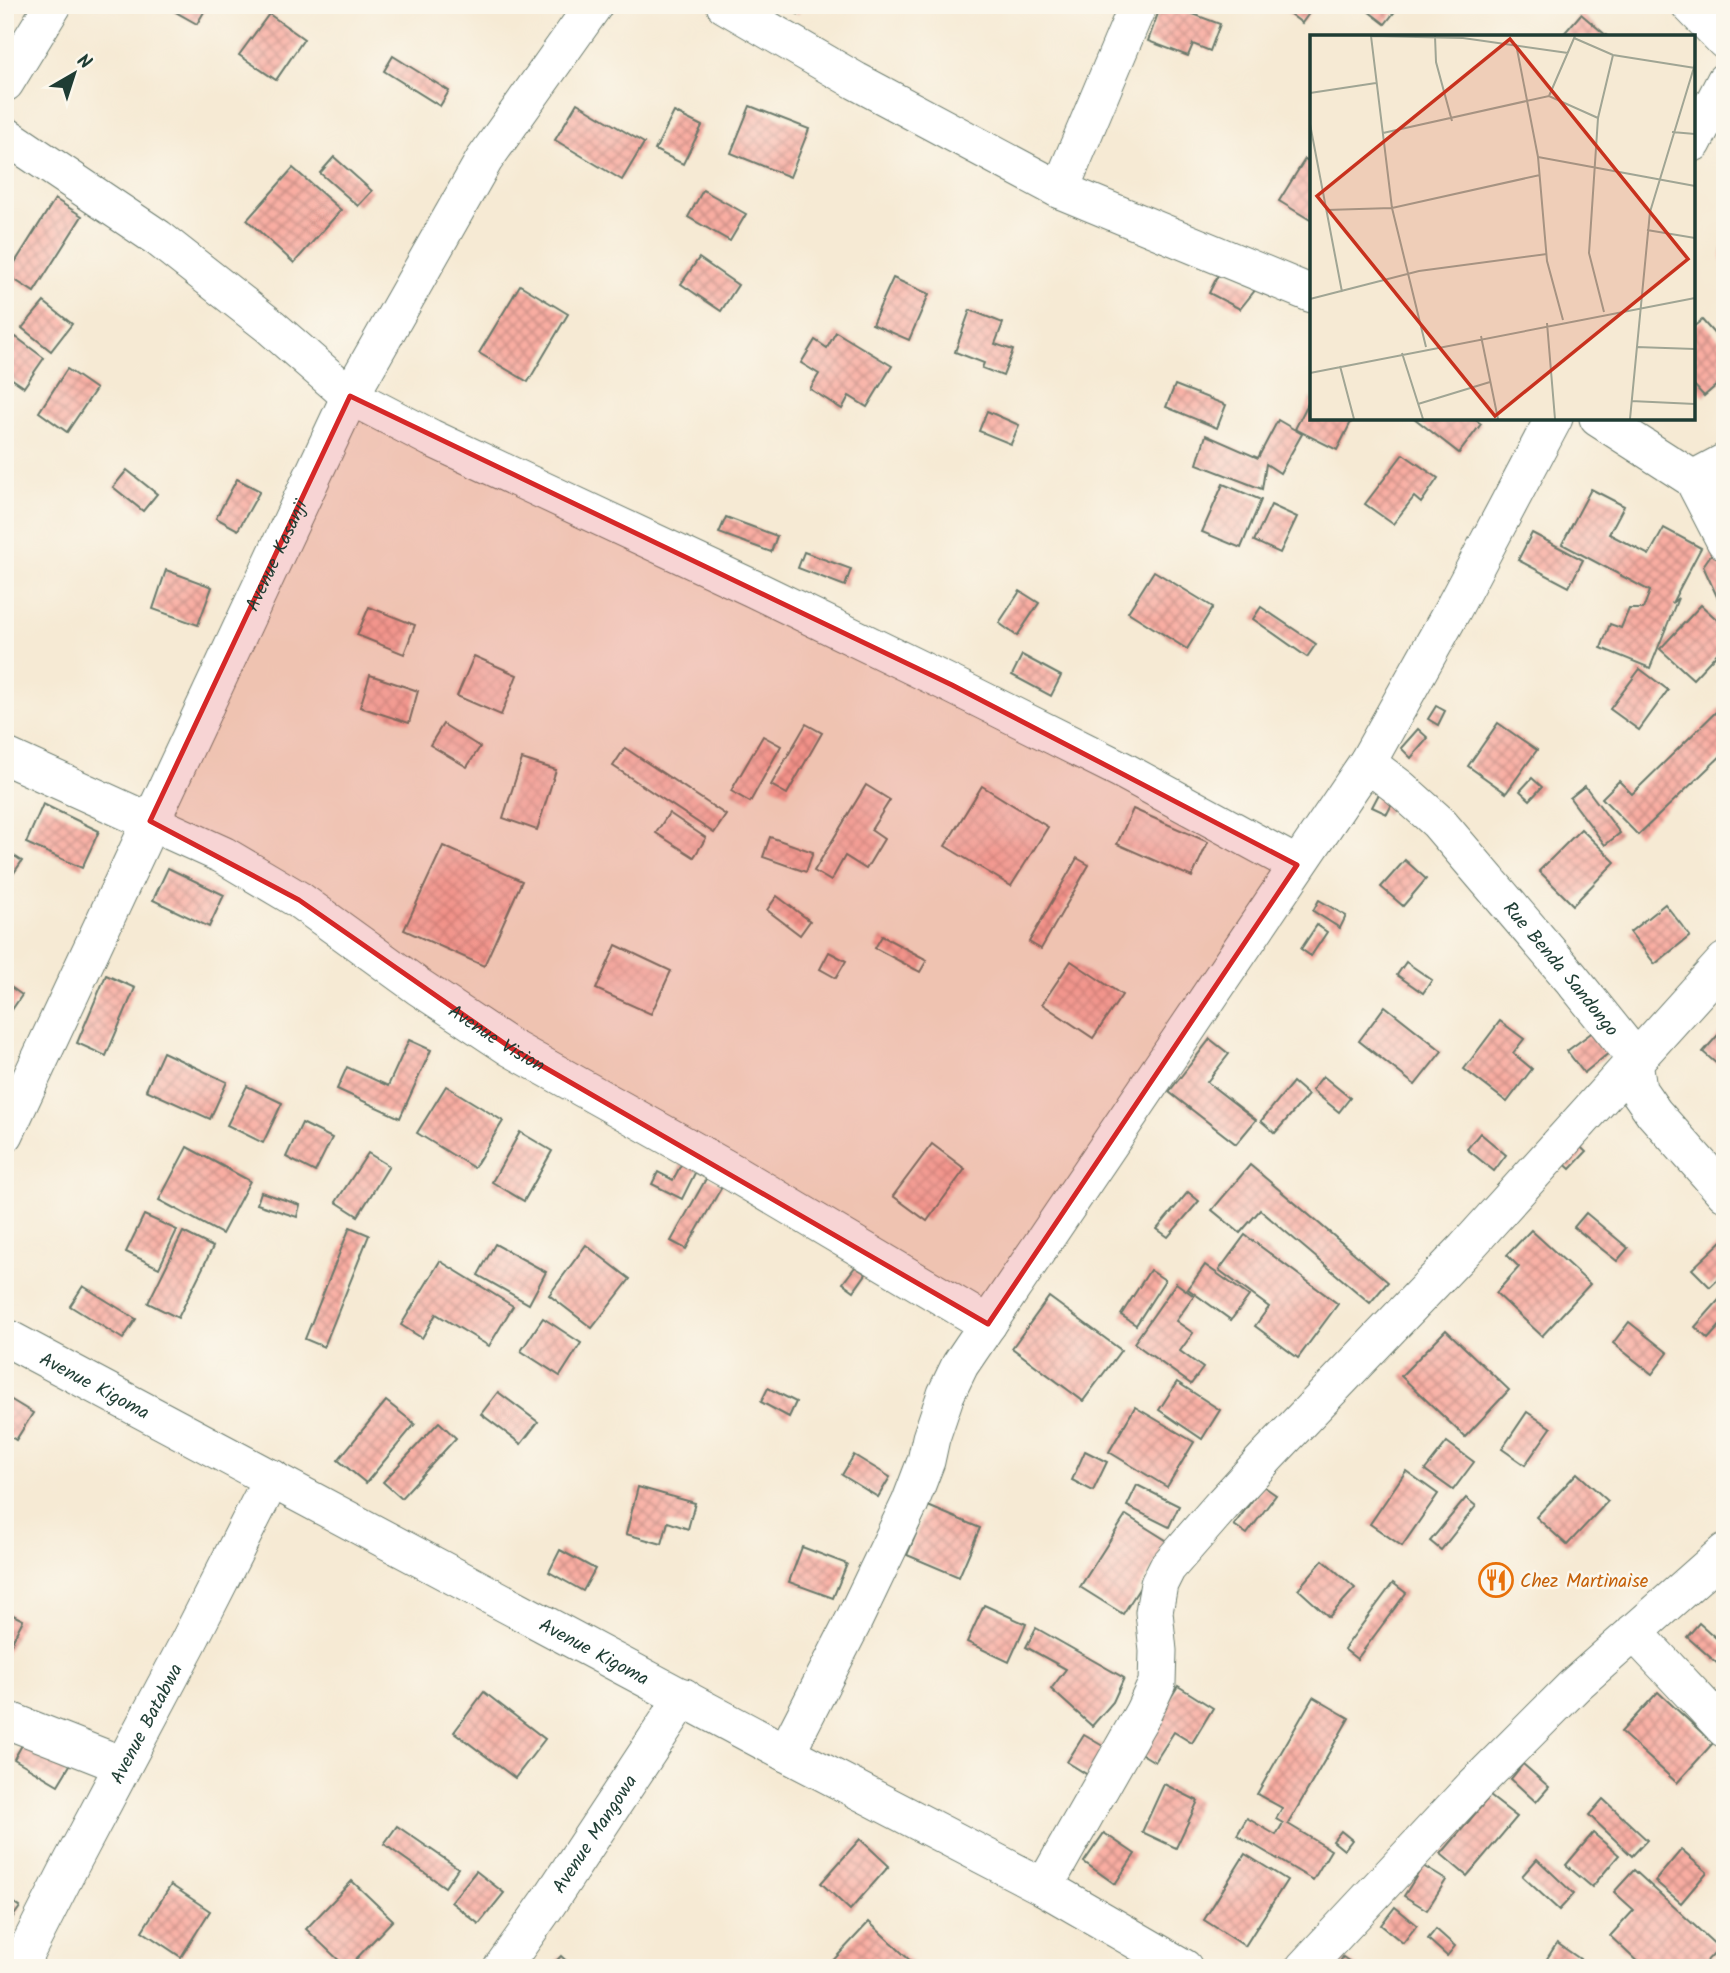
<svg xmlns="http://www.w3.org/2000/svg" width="1730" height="1973" font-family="Kalam,sans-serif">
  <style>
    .building { fill: url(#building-cross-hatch) }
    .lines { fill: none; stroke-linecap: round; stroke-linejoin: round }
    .minor-casing { stroke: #6a7a6c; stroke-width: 39 }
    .minor { stroke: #fff; stroke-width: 37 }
    .marked { fill: #d62828; fill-opacity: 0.2; stroke: #d62828; stroke-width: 5; stroke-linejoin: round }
    .labels { text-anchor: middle; stroke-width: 5; stroke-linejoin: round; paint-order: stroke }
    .street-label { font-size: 19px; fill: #1f3d34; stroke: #fbf7ec }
    .food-label { font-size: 19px; fill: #c56008; stroke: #fbf7ec; text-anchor: start }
    .inset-road { fill: none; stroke: #a0a594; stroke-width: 2 }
    .view { fill: #c8321e; fill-opacity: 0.15; stroke: #c8321e; stroke-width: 3.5 }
    .inset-edge { fill: none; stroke: #1f3d34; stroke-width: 3.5 }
  </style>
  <defs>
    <pattern id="building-cross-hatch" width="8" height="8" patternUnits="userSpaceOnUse" patternTransform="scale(1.75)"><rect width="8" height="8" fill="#f9ada2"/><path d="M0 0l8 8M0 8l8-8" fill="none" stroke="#c98e85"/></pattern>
  </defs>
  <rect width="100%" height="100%" fill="#fbf7ec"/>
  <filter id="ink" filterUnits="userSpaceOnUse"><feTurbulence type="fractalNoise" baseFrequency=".0143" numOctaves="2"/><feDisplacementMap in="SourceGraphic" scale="14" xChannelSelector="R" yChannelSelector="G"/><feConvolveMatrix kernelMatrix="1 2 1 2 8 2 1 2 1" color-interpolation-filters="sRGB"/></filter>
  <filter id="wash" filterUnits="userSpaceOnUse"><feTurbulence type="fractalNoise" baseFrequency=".00686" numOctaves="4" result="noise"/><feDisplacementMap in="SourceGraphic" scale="28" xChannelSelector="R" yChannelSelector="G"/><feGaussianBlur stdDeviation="1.57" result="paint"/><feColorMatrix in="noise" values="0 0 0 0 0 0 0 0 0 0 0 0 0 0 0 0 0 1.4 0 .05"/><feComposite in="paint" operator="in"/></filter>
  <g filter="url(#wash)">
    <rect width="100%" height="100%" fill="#f6ead4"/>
    <g id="blocks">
      <g class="building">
        <polygon points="177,5 208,5 197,24 174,11"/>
        <polygon points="783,5 803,5 798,14"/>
        <polygon points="1161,5 1169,5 1220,24 1210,51 1193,44 1188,56 1148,41"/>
        <polygon points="1278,5 1315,5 1302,23"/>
        <polygon points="1367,5 1400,5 1385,24 1364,8"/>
        <polygon points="269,14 304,39 276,80 239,55"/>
        <polygon points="1581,14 1608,37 1561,37"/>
        <polygon points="393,56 449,91 440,106 384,71"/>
        <polygon points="577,103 644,143 622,180 555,140"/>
        <polygon points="750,106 809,129 790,177 731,153"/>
        <polygon points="674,112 702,126 683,164 655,150"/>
        <polygon points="334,157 372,191 358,206 320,173"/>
        <polygon points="1305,159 1312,163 1312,221 1279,201"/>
        <polygon points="293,168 341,210 294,263 247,220"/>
        <polygon points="703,190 746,214 730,241 688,217"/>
        <polygon points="55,199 82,216 34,292 7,275"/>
        <polygon points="1723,246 1725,246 1725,265 1721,261"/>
        <polygon points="699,258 738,285 721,311 681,284"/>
        <polygon points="1220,271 1256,289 1240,309 1209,293"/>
        <polygon points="893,278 929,294 909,340 872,324"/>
        <polygon points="520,285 568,314 528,382 479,353"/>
        <polygon points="44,302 72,324 51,351 22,328"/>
        <polygon points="970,310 1003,323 995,344 1013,350 1003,376 982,368 984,363 955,352"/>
        <polygon points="1702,320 1725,346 1725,378 1704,396 1693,384 1693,327"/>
        <polygon points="836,332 892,366 867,407 849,396 842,409 810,389 819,374 801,363 815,340 827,348"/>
        <polygon points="16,337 44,358 24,387 5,374 5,352"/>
        <polygon points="67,369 96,389 67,432 39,412"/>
        <polygon points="1175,385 1226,405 1217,428 1166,407"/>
        <polygon points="1312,396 1312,418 1353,418 1337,450 1295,429"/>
        <polygon points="987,411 1019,425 1011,444 979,431"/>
        <polygon points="1414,418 1473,418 1481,424 1459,453"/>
        <polygon points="1278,420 1302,434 1280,473 1266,464 1262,489 1197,464 1206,435 1258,458"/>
        <polygon points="1403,454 1438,478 1421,503 1414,497 1393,524 1365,504"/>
        <polygon points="127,470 157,494 143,511 113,487"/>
        <polygon points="237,479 260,491 238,530 216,518"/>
        <polygon points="1223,484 1261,500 1241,548 1202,532"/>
        <polygon points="1591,489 1624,506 1609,534 1649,555 1664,528 1701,548 1672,603 1678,598 1650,668 1601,648 1610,624 1621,628 1629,609 1643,609 1650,591 1562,544"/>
        <polygon points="1271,505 1297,517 1280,553 1254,541"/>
        <polygon points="726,517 777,536 771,552 719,533"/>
        <polygon points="1532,533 1583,560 1569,587 1518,560"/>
        <polygon points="1719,543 1725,554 1725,614 1703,566"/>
        <polygon points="804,552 851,569 845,586 798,568"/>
        <polygon points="166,570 212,587 198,625 153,609"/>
        <polygon points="1154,571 1213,607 1187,649 1128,612"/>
        <polygon points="1020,591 1039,603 1017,636 999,623"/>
        <polygon points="1701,605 1725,627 1725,645 1693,679 1660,649"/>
        <polygon points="369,607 415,625 404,654 357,635"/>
        <polygon points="1261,607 1316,644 1307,657 1253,619"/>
        <polygon points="1022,655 1061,676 1051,696 1012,675"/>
        <polygon points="474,656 517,675 501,715 457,696"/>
        <polygon points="1640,669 1668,690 1639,730 1610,709"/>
        <polygon points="370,675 418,691 409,723 360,707"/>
        <polygon points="1725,703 1725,752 1638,835 1602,798 1619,781 1632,794"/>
        <polygon points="1436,706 1445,711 1438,725 1428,719"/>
        <polygon points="1498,723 1537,750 1506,793 1468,766"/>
        <polygon points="443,724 480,747 467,767 430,745"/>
        <polygon points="806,724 822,733 787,794 771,785"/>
        <polygon points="1418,729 1428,738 1411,758 1401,748"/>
        <polygon points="763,736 781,746 750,802 731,791"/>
        <polygon points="625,748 726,815 714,833 613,766"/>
        <polygon points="522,759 556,770 537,830 503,818"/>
        <polygon points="1532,778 1542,787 1530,800 1520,791"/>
        <polygon points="866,785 890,800 871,830 884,839 866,869 845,856 831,881 814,871"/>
        <polygon points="982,786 1048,827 1011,886 945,846"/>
        <polygon points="1585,786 1620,833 1605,845 1570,798"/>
        <polygon points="1380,792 1394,800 1387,814 1372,807"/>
        <polygon points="43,804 99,831 82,868 26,843"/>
        <polygon points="1133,809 1208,842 1192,877 1117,844"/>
        <polygon points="669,813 706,838 694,857 656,833"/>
        <polygon points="1581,829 1615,862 1573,905 1539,871"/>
        <polygon points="770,837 813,852 806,872 763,857"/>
        <polygon points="443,846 522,881 484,966 404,930"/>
        <polygon points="5,850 22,861 5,886"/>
        <polygon points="1077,858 1089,865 1041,949 1029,942"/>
        <polygon points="1405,860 1426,879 1403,906 1381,887"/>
        <polygon points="168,868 224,895 209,927 153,900"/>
        <polygon points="777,896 810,921 800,935 767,910"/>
        <polygon points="1319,900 1346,916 1340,928 1313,911"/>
        <polygon points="1665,904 1690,936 1655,964 1630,932"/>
        <polygon points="1317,925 1327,932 1311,956 1301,949"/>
        <polygon points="882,936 927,960 920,972 875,948"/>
        <polygon points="616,945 671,971 651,1014 596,989"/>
        <polygon points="829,952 846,961 836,978 820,969"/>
        <polygon points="1071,961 1122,995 1093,1038 1042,1004"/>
        <polygon points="1406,962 1432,980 1423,993 1397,975"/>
        <polygon points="106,975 135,988 106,1056 77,1043"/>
        <polygon points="5,983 22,995 5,1020"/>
        <polygon points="1385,1006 1442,1051 1415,1085 1359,1041"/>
        <polygon points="1500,1021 1524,1039 1513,1053 1532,1069 1507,1102 1464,1069"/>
        <polygon points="1725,1027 1725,1071 1703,1052"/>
        <polygon points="1598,1028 1615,1048 1584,1073 1567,1051"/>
        <polygon points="1210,1039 1229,1054 1207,1082 1256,1120 1236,1144 1169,1092"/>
        <polygon points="409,1040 431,1050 400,1118 337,1089 347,1067 388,1086"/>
        <polygon points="163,1052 227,1082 210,1119 146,1090"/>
        <polygon points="1323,1076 1350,1098 1339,1112 1312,1090"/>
        <polygon points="1293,1082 1308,1095 1275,1133 1261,1121"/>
        <polygon points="247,1086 282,1103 263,1143 227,1125"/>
        <polygon points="446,1086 503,1121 474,1168 417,1133"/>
        <polygon points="302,1123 332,1138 315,1172 286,1157"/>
        <polygon points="520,1132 552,1151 524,1201 492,1182"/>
        <polygon points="1480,1133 1506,1155 1494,1171 1467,1149"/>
        <polygon points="1573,1140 1586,1152 1570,1169 1557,1157"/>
        <polygon points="932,1144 965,1169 927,1221 893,1196"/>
        <polygon points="187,1147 250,1181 222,1234 159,1200"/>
        <polygon points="368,1153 389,1166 358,1216 336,1202"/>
        <polygon points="684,1159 698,1167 682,1199 652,1184 658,1172 673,1180"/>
        <polygon points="1250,1165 1388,1282 1370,1303 1260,1210 1240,1233 1212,1210"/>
        <polygon points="707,1177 723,1185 686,1249 671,1241"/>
        <polygon points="261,1192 300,1205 297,1217 257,1204"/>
        <polygon points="1188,1192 1199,1201 1168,1237 1157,1229"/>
        <polygon points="1586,1213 1628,1248 1617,1261 1574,1227"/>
        <polygon points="144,1215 177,1230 159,1268 126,1252"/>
        <polygon points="350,1227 369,1235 324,1347 305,1339"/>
        <polygon points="1531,1230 1590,1284 1542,1336 1496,1293 1519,1267 1507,1255"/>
        <polygon points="183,1232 213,1247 178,1318 148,1303"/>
        <polygon points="1245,1235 1338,1304 1298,1358 1255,1326 1269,1307 1219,1270"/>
        <polygon points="1725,1238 1725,1273 1710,1287 1692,1269"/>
        <polygon points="495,1244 546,1272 529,1304 478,1275"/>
        <polygon points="586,1245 630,1279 592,1328 549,1295"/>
        <polygon points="440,1261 513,1306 489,1346 436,1314 422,1338 401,1325"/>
        <polygon points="1205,1265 1249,1296 1231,1320 1188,1289"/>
        <polygon points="855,1267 866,1274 854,1291 843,1283"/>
        <polygon points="1150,1270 1165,1280 1136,1325 1121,1315"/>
        <polygon points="1176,1283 1194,1296 1176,1321 1193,1333 1180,1351 1203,1368 1191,1384 1134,1343"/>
        <polygon points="83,1286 136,1319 123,1339 70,1306"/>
        <polygon points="1725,1293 1725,1320 1708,1339 1695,1327"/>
        <polygon points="1049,1297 1121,1350 1083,1401 1012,1348"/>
        <polygon points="543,1318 581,1343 560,1376 521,1351"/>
        <polygon points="1629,1322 1668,1353 1652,1374 1613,1343"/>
        <polygon points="1446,1330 1509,1390 1465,1437 1401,1376"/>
        <polygon points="1177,1382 1220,1410 1202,1439 1159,1410"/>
        <polygon points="768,1388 796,1402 789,1417 761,1402"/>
        <polygon points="498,1392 538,1422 521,1444 481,1414"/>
        <polygon points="5,1396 33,1413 16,1440 5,1433"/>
        <polygon points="386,1401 415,1424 366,1483 338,1460"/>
        <polygon points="1135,1407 1194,1442 1167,1487 1109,1452"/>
        <polygon points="1527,1412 1551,1428 1525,1465 1502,1449"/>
        <polygon points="439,1422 456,1438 401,1498 383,1482"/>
        <polygon points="1447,1442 1474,1462 1453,1490 1425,1470"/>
        <polygon points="1085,1451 1107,1462 1093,1491 1072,1480"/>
        <polygon points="854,1455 890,1477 878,1497 842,1475"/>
        <polygon points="1406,1471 1438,1494 1402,1546 1370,1524"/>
        <polygon points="1577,1473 1608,1501 1567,1545 1536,1517"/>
        <polygon points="1137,1485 1179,1506 1169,1527 1127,1506"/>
        <polygon points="1263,1486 1276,1495 1247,1534 1234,1525"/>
        <polygon points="638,1487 695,1503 688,1529 668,1522 662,1544 626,1534"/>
        <polygon points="1466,1498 1476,1506 1441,1550 1430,1541"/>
        <polygon points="928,1506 980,1528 959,1577 907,1555"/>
        <polygon points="1126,1515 1169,1542 1123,1614 1080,1587"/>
        <polygon points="802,1547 847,1564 833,1598 789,1582"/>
        <polygon points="560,1550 595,1569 583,1591 549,1572"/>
        <polygon points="1323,1560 1355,1588 1329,1617 1298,1589"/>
        <polygon points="1393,1583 1406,1593 1357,1659 1344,1649"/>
        <polygon points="984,1605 1026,1624 1009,1662 967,1642"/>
        <polygon points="5,1611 23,1620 5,1655"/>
        <polygon points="1699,1623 1725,1646 1725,1655 1718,1664 1687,1637"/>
        <polygon points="1036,1628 1124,1678 1113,1702 1092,1726 1051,1689 1066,1669 1026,1647"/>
        <polygon points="1178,1686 1213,1708 1192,1743 1174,1732 1155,1762 1137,1751"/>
        <polygon points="484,1692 545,1739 515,1778 454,1732"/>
        <polygon points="1658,1692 1713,1743 1677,1783 1621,1732"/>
        <polygon points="1313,1697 1349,1718 1288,1824 1331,1850 1313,1880 1237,1835 1247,1818 1276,1835 1283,1823 1276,1819 1282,1808 1257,1794"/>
        <polygon points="29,1733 73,1760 58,1785 14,1759"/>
        <polygon points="1084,1735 1113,1752 1096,1780 1067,1762"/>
        <polygon points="1523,1764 1549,1787 1536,1802 1511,1779"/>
        <polygon points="1164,1784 1198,1801 1176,1848 1142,1832"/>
        <polygon points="1490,1796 1517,1817 1467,1876 1441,1854"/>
        <polygon points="1603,1799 1647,1840 1632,1856 1589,1815"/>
        <polygon points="397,1826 458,1868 445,1887 384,1844"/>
        <polygon points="1341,1831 1352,1840 1344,1850 1333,1841"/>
        <polygon points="1104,1833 1135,1854 1115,1884 1084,1862"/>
        <polygon points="1593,1833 1619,1855 1592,1887 1566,1865"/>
        <polygon points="860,1839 889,1866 850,1910 821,1883"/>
        <polygon points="1681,1850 1707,1872 1681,1903 1655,1881"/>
        <polygon points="1245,1854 1287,1880 1245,1946 1204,1920"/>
        <polygon points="1537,1859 1574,1894 1559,1910 1522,1876"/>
        <polygon points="1423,1866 1446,1880 1427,1910 1404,1896"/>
        <polygon points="1634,1870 1719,1948 1700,1968 1644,1968 1610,1936 1634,1910 1614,1892"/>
        <polygon points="476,1871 504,1893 479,1924 451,1902"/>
        <polygon points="352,1881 393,1920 354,1961 362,1968 347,1968 306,1929"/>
        <polygon points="171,1885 210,1911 181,1957 142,1931"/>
        <polygon points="5,1897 20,1907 5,1928"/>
        <polygon points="1395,1907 1417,1925 1403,1943 1381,1925"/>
        <polygon points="869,1922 916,1966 915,1968 826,1968"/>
        <polygon points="1436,1929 1455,1946 1447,1956 1428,1939"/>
        <polygon points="1557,1943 1580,1959 1574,1968 1541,1968"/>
        <polygon points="561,1956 574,1968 550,1968"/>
        <polygon points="1343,1957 1359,1968 1336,1968"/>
      </g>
    </g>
  </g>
  <g filter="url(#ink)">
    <use href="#blocks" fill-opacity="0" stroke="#6a7a6c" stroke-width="2"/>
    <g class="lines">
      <g class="minor-casing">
        <g id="minor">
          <polyline points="725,5 856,81 1060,190 1312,294"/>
          <polyline points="1690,5 1725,41"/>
          <polyline points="5,83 53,5"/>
          <polyline points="5,135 158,238 270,326 350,396 431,438 752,588 952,685 1122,770 1297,865"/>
          <polyline points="1693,143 1725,81"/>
          <polyline points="1060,190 1138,5"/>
          <polyline points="1598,418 1693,479 1725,541"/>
          <polyline points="1693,479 1725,462"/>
          <path id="s1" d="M5,756L223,855L299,900L419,987L511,1048L734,1173L988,1324"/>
          <path id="s2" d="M1367,763L1400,788L1438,822L1571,978L1625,1045L1634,1060L1638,1090L1654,1113L1725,1193"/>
          <path id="s3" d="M5,1134L350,396L484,160L594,5"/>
          <path id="s4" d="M5,1337L786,1753L1044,1887L1184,1968"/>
          <polyline points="1634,1632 1725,1729"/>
          <polyline points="5,1719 122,1765"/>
          <polyline points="786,1753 852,1624 910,1503 926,1461 931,1438 946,1394 960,1365 1367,763 1452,611 1554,418"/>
          <polyline points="1044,1887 1143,1713 1157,1683 1158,1651 1154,1612 1159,1584 1167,1568 1222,1505 1268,1455 1465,1249 1725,961"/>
          <path id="s5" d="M18,1968L71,1864L188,1643L272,1478"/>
          <path id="s6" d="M502,1968L548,1903L684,1697"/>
          <polyline points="1304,1968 1474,1786 1576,1684 1725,1552"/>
        </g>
      </g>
      <use href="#minor" class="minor"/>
    </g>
  </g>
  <path class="marked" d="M350,396L952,685L1297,865L988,1324L511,1048L299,900L150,821Z"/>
  <defs>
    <g id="restaurant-ring" transform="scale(1.75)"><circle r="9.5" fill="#fbf7ec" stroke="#e8710a" stroke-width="1.5"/><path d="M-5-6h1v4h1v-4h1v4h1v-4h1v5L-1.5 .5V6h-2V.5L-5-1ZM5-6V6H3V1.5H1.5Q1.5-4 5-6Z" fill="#e8710a"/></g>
  </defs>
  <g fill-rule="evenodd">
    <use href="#restaurant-ring" x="1496" y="1580"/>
  </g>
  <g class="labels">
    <g class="street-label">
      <text dy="7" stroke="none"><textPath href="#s3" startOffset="639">Avenue Kasanji</textPath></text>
      <text dy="7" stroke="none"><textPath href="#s2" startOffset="284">Rue Benda Sandongo</textPath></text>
      <text dy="7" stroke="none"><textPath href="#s1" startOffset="569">Avenue Vision</textPath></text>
      <text dy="7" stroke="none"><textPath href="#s4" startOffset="102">Avenue Kigoma</textPath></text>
      <text dy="7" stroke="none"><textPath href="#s4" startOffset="668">Avenue Kigoma</textPath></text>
      <text dy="7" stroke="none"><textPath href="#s5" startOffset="276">Avenue Batabwa</textPath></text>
      <text dy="7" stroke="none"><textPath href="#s6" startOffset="163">Avenue Mangowa</textPath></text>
    </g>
    <g class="food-label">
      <text x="1520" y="1587">Chez Martinaise</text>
    </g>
  </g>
  <g transform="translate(1310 35)">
    <rect width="385" height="385" fill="#f6ead4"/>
    <path class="inset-road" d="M61,1L82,173L116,312M61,1L153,3L258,18M125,1L126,27L142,86M264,3L303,20L385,33M206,9L228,122L237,226L253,285M0,58L66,48M239,61L265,1M0,89L32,257M362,97L385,99M73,98L239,61L288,83M228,122L385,151M16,175L82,173L230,140M337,195L385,203M0,264L109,236L237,219M294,277L279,218L288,83L303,20M237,288L245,384M171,301L188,384M326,312L385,314M92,318L113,384M30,331L44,384M0,338L385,263M321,366L385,369M108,369L180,347M320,384L340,177L385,29"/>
    <path class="view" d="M200,4L378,224L185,381L7,161Z"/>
    <rect width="385" height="385" class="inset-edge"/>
  </g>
  <rect width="1730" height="1973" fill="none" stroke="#fbf7ec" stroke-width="28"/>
  <g transform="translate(74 74) rotate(39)" stroke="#fbf7ec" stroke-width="5" paint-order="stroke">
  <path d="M0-5L12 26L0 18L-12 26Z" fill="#1f3d34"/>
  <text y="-10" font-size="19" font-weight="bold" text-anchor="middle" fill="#1f3d34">N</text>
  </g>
</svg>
